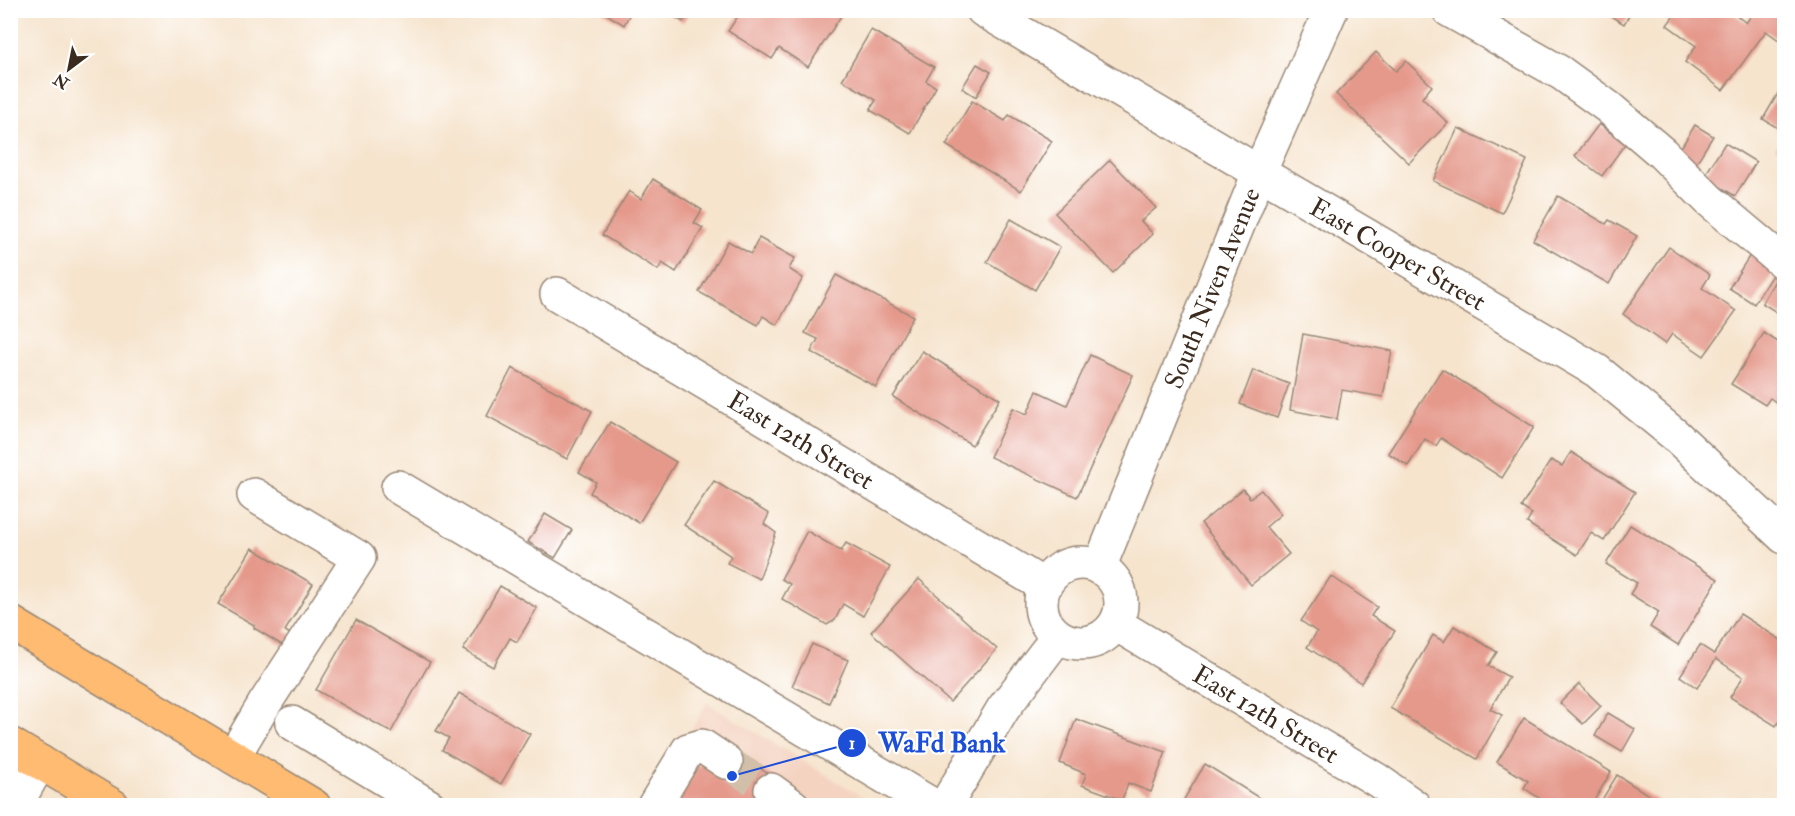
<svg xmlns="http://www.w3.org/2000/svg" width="1795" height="816" font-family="'IM FELL Double Pica',serif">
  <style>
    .built { fill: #f4d3c1 }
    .building { fill: #e5998b }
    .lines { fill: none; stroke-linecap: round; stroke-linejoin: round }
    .minor-tunnel { stroke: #d1bfaa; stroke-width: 33; stroke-dasharray: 33 16; stroke-linecap: butt }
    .minor-casing { stroke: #988776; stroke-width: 36 }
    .major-casing { stroke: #988776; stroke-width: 36 }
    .minor { stroke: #fff; stroke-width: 33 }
    .major { stroke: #ffbb71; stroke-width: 33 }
    .labels { text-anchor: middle; stroke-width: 4.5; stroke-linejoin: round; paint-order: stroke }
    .street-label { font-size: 26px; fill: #3b2a1e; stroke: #fff }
    .leader { fill: none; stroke: #1d4ed8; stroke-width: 2 }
    .callout-dot { fill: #1d4ed8; stroke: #fff; stroke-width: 2 }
    .mark-label { font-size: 18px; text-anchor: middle; font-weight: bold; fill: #fff }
    .callout-label { font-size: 27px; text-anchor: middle; font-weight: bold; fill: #1d4ed8; stroke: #fff; stroke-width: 4.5; stroke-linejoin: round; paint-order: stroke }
  </style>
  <rect width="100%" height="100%" fill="#fff"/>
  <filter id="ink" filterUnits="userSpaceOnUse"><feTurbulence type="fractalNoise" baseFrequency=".0167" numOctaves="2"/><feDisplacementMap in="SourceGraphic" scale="12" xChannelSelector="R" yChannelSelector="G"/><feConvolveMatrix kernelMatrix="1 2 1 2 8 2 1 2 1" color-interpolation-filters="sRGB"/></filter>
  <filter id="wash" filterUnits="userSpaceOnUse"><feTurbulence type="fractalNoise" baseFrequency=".008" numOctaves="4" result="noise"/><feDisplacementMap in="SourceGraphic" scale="24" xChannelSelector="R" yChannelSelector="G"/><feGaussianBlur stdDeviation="1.35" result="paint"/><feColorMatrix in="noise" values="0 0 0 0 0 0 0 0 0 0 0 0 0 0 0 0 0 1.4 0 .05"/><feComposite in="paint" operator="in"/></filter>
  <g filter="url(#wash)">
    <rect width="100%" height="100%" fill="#f6e4cd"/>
    <polygon class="built" points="707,703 876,805 646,806"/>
    <g id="blocks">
      <g class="building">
        <polygon points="600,10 632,10 624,25"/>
        <polygon points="663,10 690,10 683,22"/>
        <polygon points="742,10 833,10 841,16 808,67 779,48 772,59 728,31"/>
        <polygon points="1600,10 1632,10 1624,24"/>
        <polygon points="1678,10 1730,10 1746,23 1755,10 1784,10 1784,40 1783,43 1766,31 1723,90 1685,62 1696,46 1667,25"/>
        <polygon points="871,30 934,67 926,81 936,87 910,133 870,110 876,100 842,80"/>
        <polygon points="1376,52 1396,71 1406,61 1432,86 1422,98 1448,123 1409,163 1336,94"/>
        <polygon points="977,64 991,72 976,97 962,88"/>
        <polygon points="1784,83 1784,132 1763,119"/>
        <polygon points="972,101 1005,121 1009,115 1052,141 1021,191 946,145"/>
        <polygon points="1599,124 1625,144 1602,176 1575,156"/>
        <polygon points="1695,125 1713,136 1695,165 1677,154"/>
        <polygon points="1458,128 1527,160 1502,213 1433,181"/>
        <polygon points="1784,134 1784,153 1776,148"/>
        <polygon points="1725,143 1756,162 1735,196 1704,177"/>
        <polygon points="1110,160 1156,208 1141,221 1153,234 1113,273 1055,213"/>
        <polygon points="653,179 702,210 694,223 703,228 676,272 662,263 658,270 602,235 629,191 641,199"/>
        <polygon points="1558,196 1606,224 1609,220 1637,236 1609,284 1533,240"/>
        <polygon points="1011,219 1060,247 1035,290 987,262"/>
        <polygon points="759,238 795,258 789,269 803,278 777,325 763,316 758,325 699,292 728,241 751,254"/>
        <polygon points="1669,247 1710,275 1702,288 1736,311 1704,356 1672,334 1665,344 1623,314"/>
        <polygon points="1752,252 1777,267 1754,304 1729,288"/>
        <polygon points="1782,269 1784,271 1784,317 1762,303"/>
        <polygon points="836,275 913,316 876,387 811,352 818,339 805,333"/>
        <polygon points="1764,333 1784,346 1784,408 1770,398 1765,405 1731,384"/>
        <polygon points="1303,334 1392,351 1383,397 1342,390 1337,419 1290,410"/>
        <polygon points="922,351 1000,399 972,445 893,397"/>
        <polygon points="1090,355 1133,375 1077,497 990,457 1013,408 1027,414 1037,391 1067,405"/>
        <polygon points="512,368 592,411 567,459 487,416"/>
        <polygon points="1442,369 1534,427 1502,478 1441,438 1436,446 1425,439 1408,466 1388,453"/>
        <polygon points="1253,370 1289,384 1277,418 1240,404"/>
        <polygon points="610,422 676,462 639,523 590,493 596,482 579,472"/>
        <polygon points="1571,452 1635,492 1604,541 1591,533 1577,555 1527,523 1532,514 1521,507 1551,460 1562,466"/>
        <polygon points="714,481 769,514 764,524 776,533 759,579 727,563 731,556 684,525"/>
        <polygon points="1243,489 1250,498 1261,490 1281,514 1266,527 1289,554 1251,585 1201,523"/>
        <polygon points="545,514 572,530 555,558 528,542"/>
        <polygon points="1630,525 1718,579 1678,645 1650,627 1659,612 1630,594 1637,583 1606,564"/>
        <polygon points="807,531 841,551 846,543 890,567 863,616 843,604 835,620 827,625 782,599 790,584 781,579"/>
        <polygon points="252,548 313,584 285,631 294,636 287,648 254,628 254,625 218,604"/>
        <polygon points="1331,576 1377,607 1371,616 1395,631 1361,683 1307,647 1317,632 1301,621"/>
        <polygon points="919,579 997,649 950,702 871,632"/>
        <polygon points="500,586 537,608 517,642 510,638 493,667 463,650"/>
        <polygon points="1740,614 1784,642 1784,712 1776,726 1730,697 1743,677 1716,659 1697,688 1680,676 1700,645 1714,654"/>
        <polygon points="356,620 430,662 391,732 316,690"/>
        <polygon points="1454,626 1497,652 1488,666 1509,677 1490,709 1502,715 1477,759 1390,708 1433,635 1444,642"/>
        <polygon points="812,644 848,660 829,703 792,686"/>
        <polygon points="1579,684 1601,706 1583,724 1560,703"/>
        <polygon points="459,693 530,734 501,784 442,750 449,738 436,731"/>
        <polygon points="1608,713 1635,729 1622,752 1595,736"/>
        <polygon points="1524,718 1611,772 1591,806 1551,806 1524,788 1528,781 1497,762"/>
        <polygon points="1076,719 1166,752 1151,792 1128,783 1122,800 1082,785 1086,774 1060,763"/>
        <polygon points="733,751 778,780 774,806 672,806 701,761"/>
        <polygon points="1205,764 1272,806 1180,806"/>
        <polygon points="1617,775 1666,806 1598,806"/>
      </g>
    </g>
  </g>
  <g filter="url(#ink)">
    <use href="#blocks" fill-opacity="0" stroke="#988776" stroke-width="1.5"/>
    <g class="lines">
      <polyline class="minor-tunnel" points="726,762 771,790"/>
      <g class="minor-casing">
        <g id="minor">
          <polyline points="983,10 1597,371 1675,435 1784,537"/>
          <polyline points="1449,10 1561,73 1608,107 1662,153 1709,200 1784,263"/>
          <polyline points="557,294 1045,586"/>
          <polyline points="398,487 934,806"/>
          <circle cx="1081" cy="603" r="40"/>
          <polyline points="1099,568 1259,173 1331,10"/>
          <polyline points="1116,624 1377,780 1414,806"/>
          <polyline points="292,723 429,806"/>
          <polyline points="233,757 265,703 359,558 254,495"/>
          <polyline points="771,790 793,806"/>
          <polyline points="15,806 40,762"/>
          <polyline points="654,806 688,750 702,746 726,762"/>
          <polyline points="945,806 1003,709 1058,636"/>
        </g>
      </g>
      <g class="major-casing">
        <g id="major">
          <polyline points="10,622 314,806"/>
          <polyline points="10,744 113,806"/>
        </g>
      </g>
      <use href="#minor" class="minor"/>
      <use href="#major" class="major"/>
    </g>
  </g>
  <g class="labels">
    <g class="street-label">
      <text transform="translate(1398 254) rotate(30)" y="9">East Cooper Street</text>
      <text transform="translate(1212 288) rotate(-68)" y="9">South Niven Avenue</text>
      <text transform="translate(801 440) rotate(31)" y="9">East 12th Street</text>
      <text transform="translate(1266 714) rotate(31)" y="9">East 12th Street</text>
    </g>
  </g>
  <path class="leader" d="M732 776L852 743"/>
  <g class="callout-dot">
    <circle cx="732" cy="776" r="6"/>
    <circle cx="852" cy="743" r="15"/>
  </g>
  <g class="mark-label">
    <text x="852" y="749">1</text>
  </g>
  <g class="callout-label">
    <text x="942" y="752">WaFd Bank</text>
  </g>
  <rect width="1795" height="816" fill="none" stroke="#fff" stroke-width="36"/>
  <g transform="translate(69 69) rotate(212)" stroke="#ffffff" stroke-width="4.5" paint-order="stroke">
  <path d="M0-4.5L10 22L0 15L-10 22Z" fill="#3b2a1e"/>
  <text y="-9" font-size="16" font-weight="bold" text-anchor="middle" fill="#3b2a1e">N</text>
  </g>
</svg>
